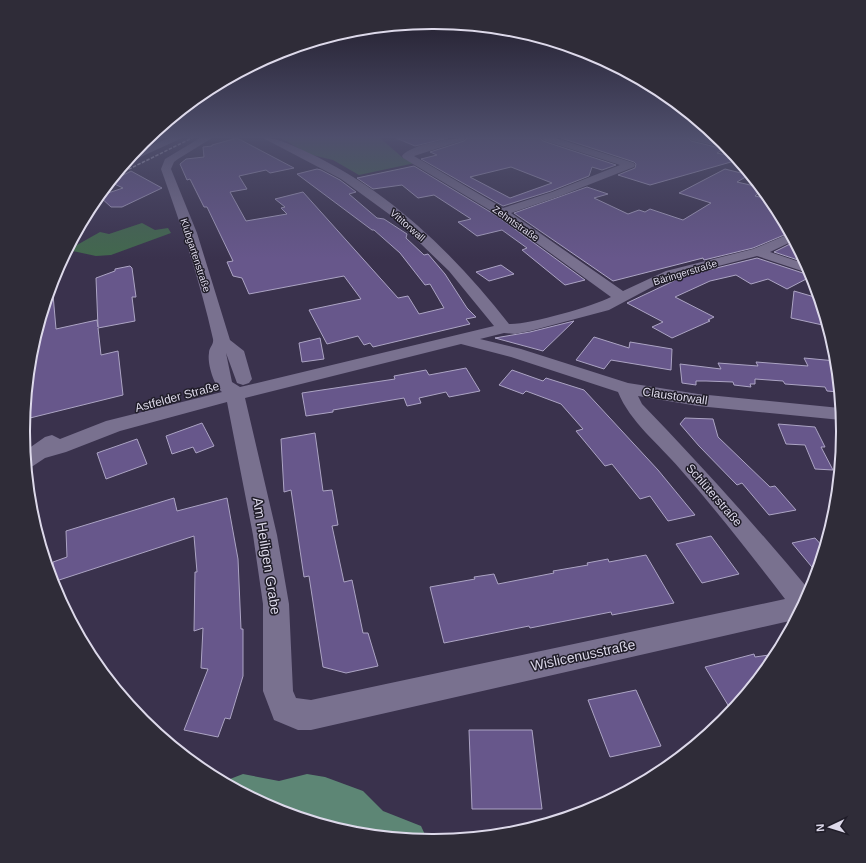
<svg xmlns="http://www.w3.org/2000/svg" width="866" height="863" font-family="Arial,sans-serif">
  <style>
    .green { fill: #42684d }
    .building { fill: #67578b; stroke: #aca4c4; fill-rule: evenodd }
    .lines { fill: none; stroke-linecap: round; stroke-linejoin: round }
    .minor { fill: #79718f; fill-rule: evenodd }
    .major { fill: #5d8675; fill-rule: evenodd }
    .rail { stroke: #cac6d8; stroke-width: 1.5; stroke-dasharray: 3.5 1.5; stroke-linecap: butt }
    .labels { text-anchor: middle; stroke-width: 3; stroke-linejoin: round; paint-order: stroke }
    .far-street-label { font-size: 10px; fill: #ddd9ea; stroke: #201d29 }
    .street-label { font-size: 12px; fill: #ddd9ea; stroke: #201d29 }
    .near-street-label { font-size: 14px; fill: #ddd9ea; stroke: #201d29 }
    .rim { fill: none; stroke: #ddd9ea; stroke-width: 2 }
  </style>
  <rect width="100%" height="100%" fill="#3a324d"/>
  <g class="green">
    <polygon points="281,138 380,138 403,158 415,163 359,175 333,160 308,154"/>
    <polygon points="142,223 155,230 168,228 171,233 111,255 96,256 68,250 100,232 109,234"/>
  </g>
  <g class="building">
    <polygon points="237,138 294,168 270,173 266,170 239,176 247,189 230,192 246,221 287,214 281,208 285,207 275,199 303,192 398,298 408,296 419,314 444,308 430,284 425,285 400,253 374,230 372,230 297,174 317,169 321,170 340,180 356,192 349,194 377,218 384,219 407,234 406,238 424,255 428,254 445,274 467,308 476,317 466,319 470,324 373,347 370,343 364,345 358,336 327,344 309,310 361,299 344,276 249,294 242,278 233,276 227,262 233,261 207,207 204,207 190,179 187,180 180,164 186,159 204,157 203,147 212,146 212,145"/>
    <polygon points="396,138 448,138 415,146"/>
    <path d="M467,138H540L543,141L616,165L602,170L592,167L589,176L551,191L503,206L421,159L437,155L430,152L464,141ZM511,167L552,183L510,198L470,177Z"/>
    <polygon points="561,138 688,138 691,141 724,149 717,153 730,156 727,158 738,160 650,185 618,175 635,168 636,164 634,162"/>
    <polygon points="414,166 497,216 585,280 565,285 522,250 527,248 502,230 477,236 458,222 471,219 434,195 418,198 402,185 373,189 357,178"/>
    <polygon points="725,169 749,175 737,182 759,187 756,190 761,191 755,196 769,199 789,233 753,248 704,260 703,258 613,281 514,213 587,187 608,194 594,198 628,214 639,210 645,212 650,209 683,220 711,203 679,193"/>
    <polygon points="131,171 162,188 122,207 111,207 99,196 123,188 110,182"/>
    <polygon points="794,242 800,253 804,262 774,252"/>
    <polygon points="757,258 812,276 787,289 768,279 751,284 736,275 710,281 675,297 714,317 708,320 710,321 672,338 652,327 663,322 627,303 684,276"/>
    <polygon points="501,265 514,274 489,281 476,272"/>
    <polygon points="130,266 132,268 136,297 132,297 135,321 98,328 101,355 118,351 123,395 30,418 31,385 28,386 31,351 52,283 56,329 97,320 98,327 96,278 115,271 115,269"/>
    <polygon points="794,291 818,298 827,326 791,318"/>
    <polygon points="574,321 543,351 495,338 530,332"/>
    <polygon points="594,337 629,348 630,342 672,349 671,370 611,360 604,369 576,360"/>
    <polygon points="320,338 324,359 302,362 299,343"/>
    <polygon points="804,358 836,361 839,392 827,391 825,387 785,384 783,381 755,379 755,384 750,384 751,387 734,385 733,382 706,381 696,381 696,385 682,383 680,364 721,369 718,363 758,366 756,362 808,366"/>
    <polygon points="466,368 480,391 449,397 446,392 419,398 421,403 407,406 404,398 333,410 333,412 306,416 302,393 395,379 394,376 426,370 429,375"/>
    <polygon points="512,370 543,381 546,378 584,390 658,470 695,515 668,521 650,496 640,499 612,464 605,466 576,431 583,429 561,404 526,391 523,394 499,385"/>
    <polygon points="685,418 713,419 718,437 770,487 775,486 796,510 769,515 742,483 737,485 699,446 680,424"/>
    <polygon points="202,423 214,446 196,453 193,447 172,454 166,436"/>
    <polygon points="778,424 815,427 825,447 821,447 833,470 815,469 805,445 786,444"/>
    <polygon points="315,433 323,491 332,490 338,525 332,526 344,582 352,580 363,633 368,633 378,666 346,673 323,667 309,576 304,577 291,490 284,492 281,439"/>
    <polygon points="137,439 147,464 106,479 97,453"/>
    <polygon points="174,498 177,511 227,498 238,559 241,629 243,629 243,676 230,719 225,718 218,737 184,730 208,669 201,668 203,628 194,631 195,572 197,572 194,536 53,582 53,562 67,557 66,531"/>
    <polygon points="711,536 739,574 702,583 676,544"/>
    <polygon points="815,538 824,548 816,572 792,543"/>
    <polygon points="646,555 674,603 612,615 611,612 530,628 529,626 444,643 430,587 475,579 474,577 494,574 498,584 554,573 553,571 588,565 587,563 608,559 609,562"/>
    <polygon points="754,654 755,657 776,654 731,710 705,667"/>
    <polygon points="636,690 661,746 610,757 588,700"/>
    <polygon points="469,730 532,730 542,809 472,809"/>
  </g>
  <g class="lines">
    <g class="minor">
      <polygon points="169,138 182,138 134,160 128,161 135,152"/>
      <path d="M200,138H212L178,159L174,162L171,169L197,233L230,340L244,351L252,379L249,383L243,385L237,383L226,353L232,382L240,387L494,326L449,271L393,217L341,179L263,138C280,138 293,146 309,153C390,191 454,254 509,324C529,325 593,306 611,297L498,215L403,158L402,156C411,144 451,138 466,138L464,140L414,156L503,208L552,192L620,165L543,140L541,138H556L634,163L635,165L634,167L560,196L511,213L623,291L666,271L753,249L789,234L793,241L770,252L806,264L811,274L757,256L676,277L652,287L609,310L530,331L515,334L504,333L480,339L521,349L628,383L698,394L840,408L841,420L698,406L638,396L642,404C700,464 756,526 810,591L794,620L311,730H298L274,720L263,691V604L253,535L227,402L120,431L66,452L45,458L33,466L27,468L25,451L45,437L52,435L60,439L106,421L222,392C214,386 207,363 209,353C209,347 214,345 213,339C200,281 181,225 161,169L165,159ZM461,344L511,357L618,392C630,422 659,444 680,469C717,511 751,555 785,599L311,700L296,698L293,691L289,604L277,535L245,398Z"/>
      <path d="M689,138C703,138 719,137 728,148L691,140Z"/>
    </g>
    <polygon class="major" points="243,774 279,781 307,774 325,777 363,791 383,811 421,826 427,839 426,840 353,833 276,810 228,784 230,779"/>
    <polyline class="rail" points="115,176 192,138"/>
  </g>
  <linearGradient id="sky" x2="0" y2="1"><stop stop-color="#201c2a"/><stop offset="0.53" stop-color="#4f4f6d"/><stop offset="1" stop-color="#4f4f6d" stop-opacity="0"/></linearGradient>
  <rect width="866" height="259" fill="url(#sky)"/>
  <g class="labels">
    <g class="far-street-label">
      <text transform="translate(516 223) rotate(35)" y="4">Zehntstraße</text>
      <text transform="translate(408 225) rotate(41)" y="4">Vititorwall</text>
      <text transform="translate(196 255) rotate(72)" y="4">Klubgartenstraße</text>
      <text transform="translate(685 272) rotate(-17)" y="4">Bäringerstraße</text>
    </g>
    <g class="street-label">
      <text transform="translate(675 396) rotate(8)" y="4">Claustorwall</text>
      <text transform="translate(177 397) rotate(-15)" y="4">Astfelder Straße</text>
      <text transform="translate(714 495) rotate(49)" y="4">Schlüterstraße</text>
    </g>
    <g class="near-street-label">
      <text transform="translate(267 556) rotate(81)" y="5">Am Heiligen Grabe</text>
      <text transform="translate(583 655) rotate(-12)" y="5">Wislicenusstraße</text>
    </g>
  </g>
  <path d="M0 0H866V863H0ZM432 29H434A402 402 0 0 1 836 431V432A402 402 0 0 1 434 834H432A402 402 0 0 1 30 432V431A402 402 0 0 1 432 29Z" fill="#2f2c38" fill-rule="evenodd"/>
  <path class="rim" d="M432 29H434A402 402 0 0 1 836 431V432A402 402 0 0 1 434 834H432A402 402 0 0 1 30 432V431A402 402 0 0 1 432 29Z"/>
  <g transform="translate(830 827) rotate(266)" stroke="#201d29" stroke-width="3" paint-order="stroke">
  <path d="M0-3L7 15L0 10L-7 15Z" fill="#ddd9ea"/>
  <text y="-6" font-size="11" font-weight="bold" text-anchor="middle" fill="#ddd9ea">N</text>
  </g>
</svg>
